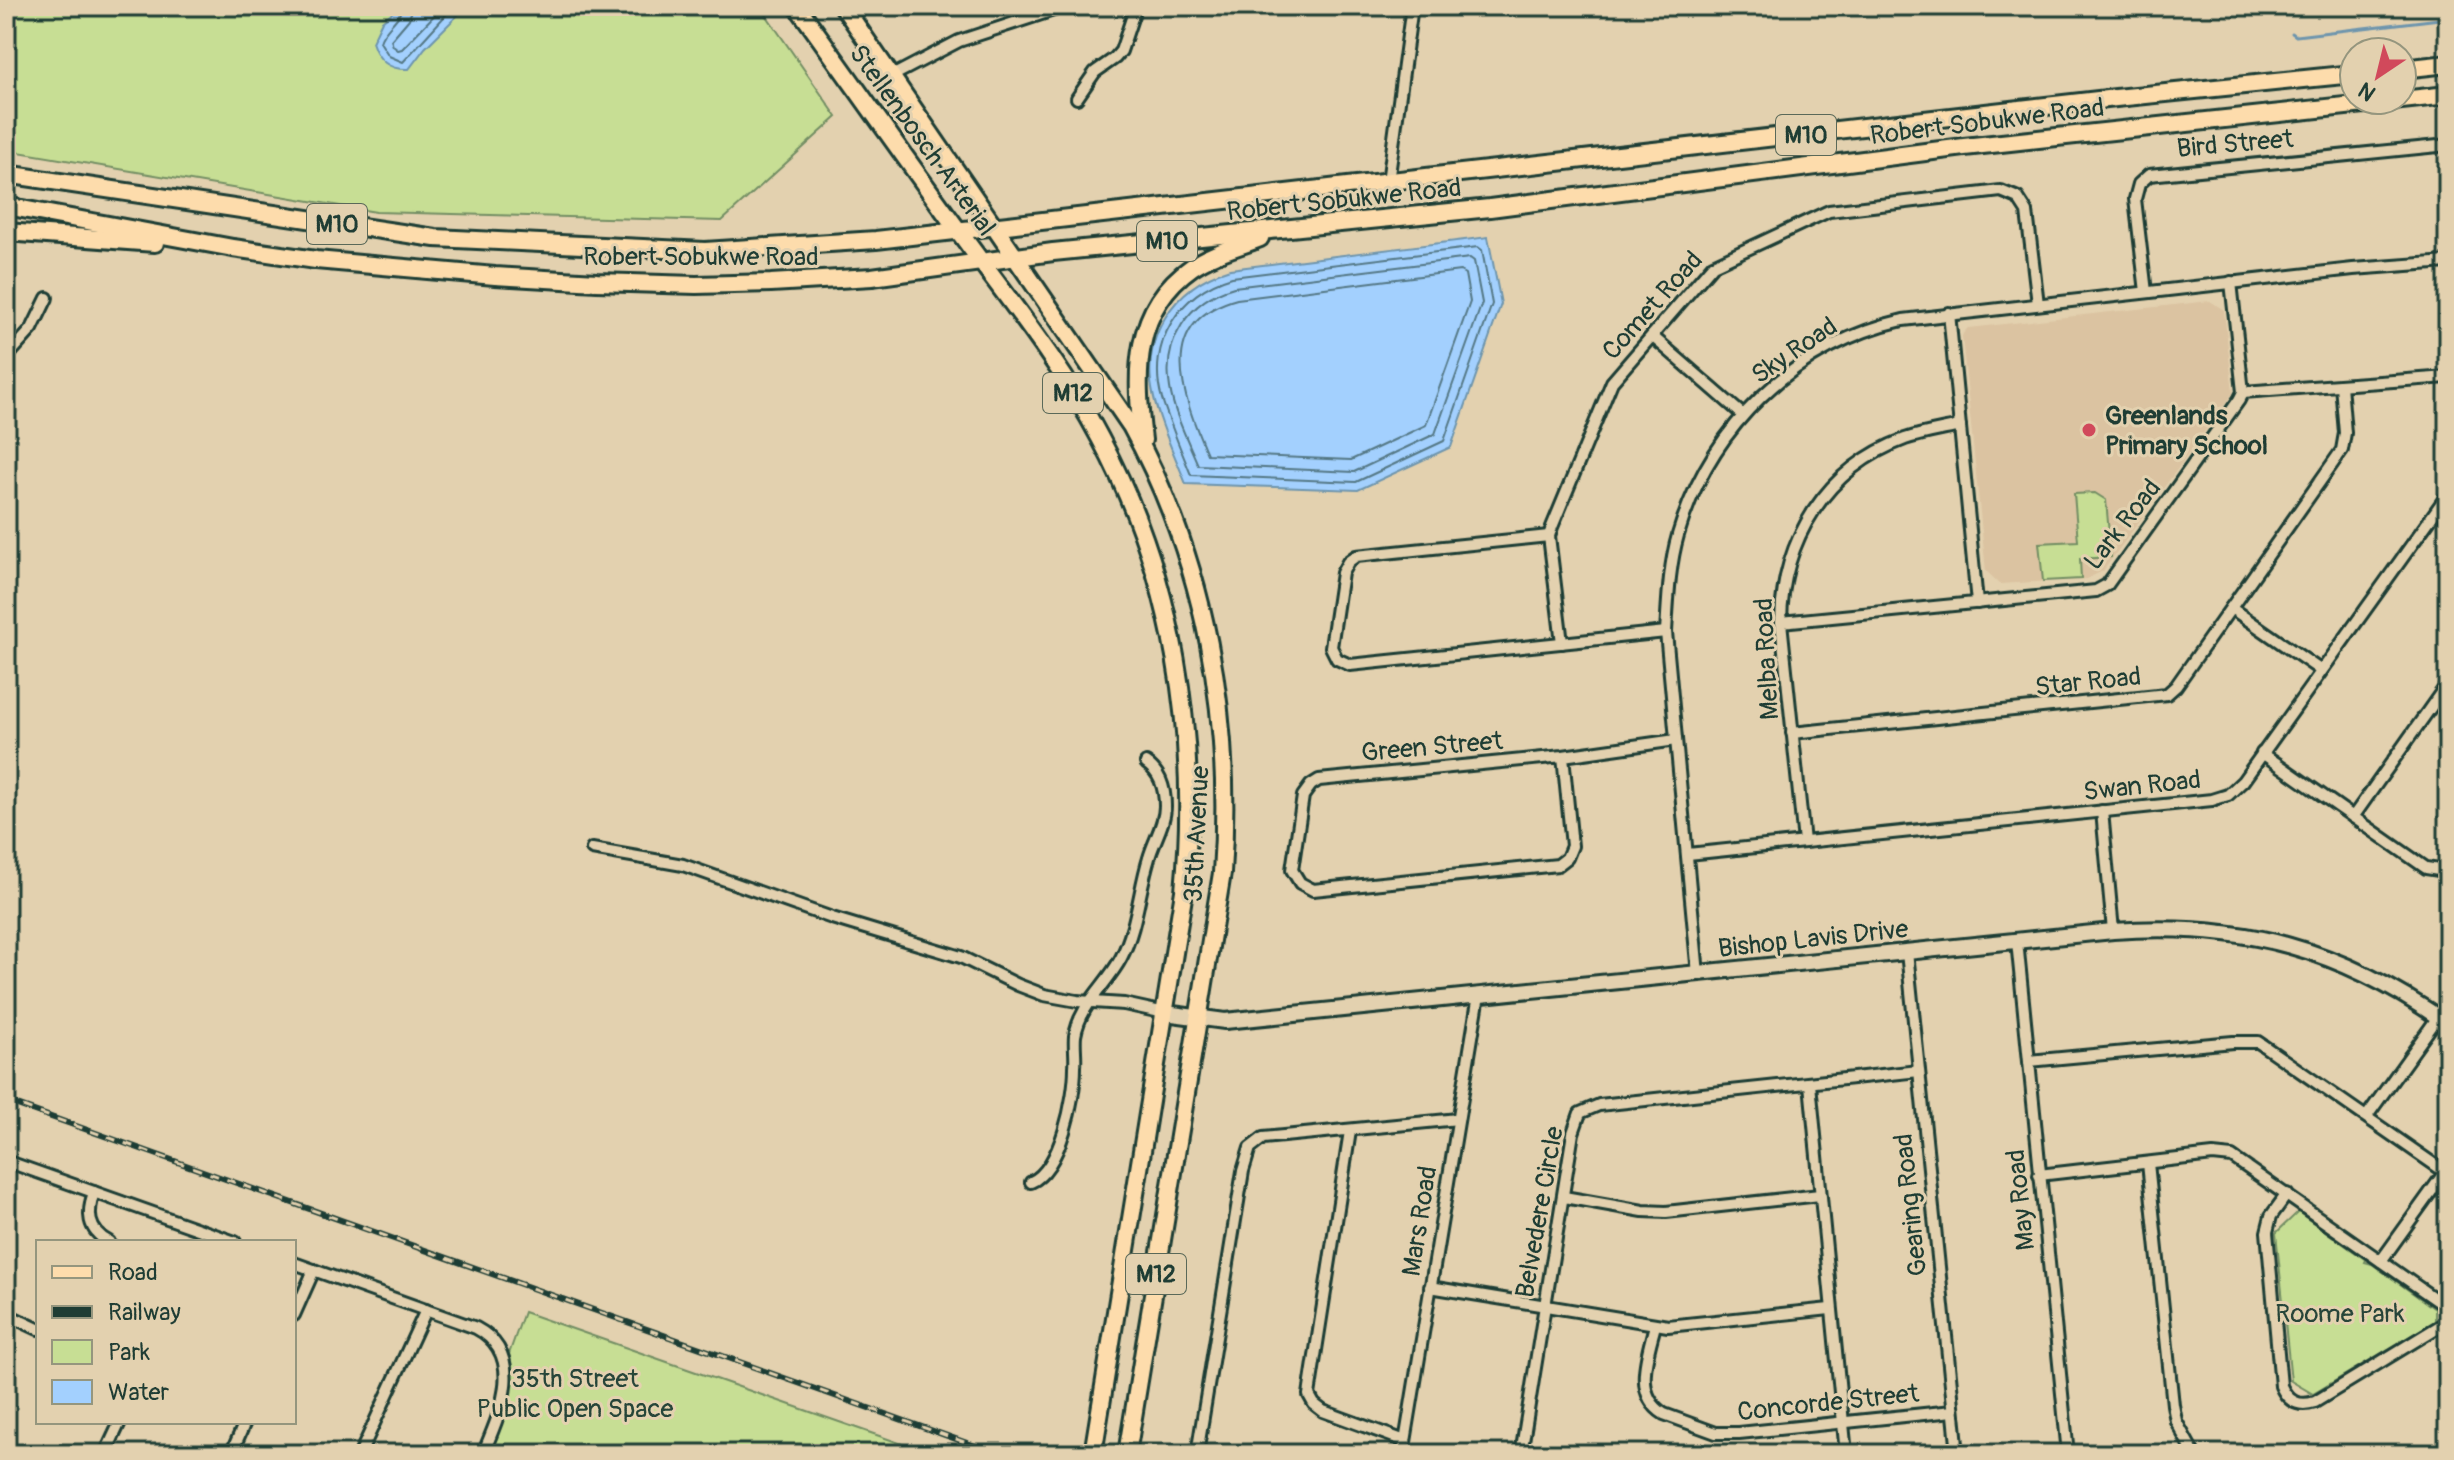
<svg xmlns="http://www.w3.org/2000/svg" width="2454" height="1460" font-family="Pangolin,sans-serif">
  <style>
    .built { fill: #dbc3a1 }
    .green { fill: #c7de94; stroke: #738e64; stroke-width: 2 }
    .water { fill: #a3d0fe; stroke: #6e95ad; stroke-width: 2 }
    .lines { fill: none; stroke-linecap: round; stroke-linejoin: round }
    .shore { stroke: #547885; stroke-width: 2 }
    .stream { stroke: #6e95ad; stroke-width: 3 }
    .street-casing { stroke: #1f3d34; stroke-width: 16 }
    .secondary-casing { stroke: #1f3d34; stroke-width: 20 }
    .primary-casing { stroke: #1f3d34; stroke-width: 22 }
    .street { stroke: #e3d1af; stroke-width: 10 }
    .secondary { stroke: #e3d1af; stroke-width: 14 }
    .primary { stroke: #fddcac; stroke-width: 16 }
    .rail-casing { stroke: #1f3d34; stroke-width: 6 }
    .rail { stroke: #e3d1af; stroke-width: 3; stroke-dasharray: 9; stroke-linecap: butt }
    .poi-dot { fill: #d1495b; stroke: #e3d1af; stroke-width: 3 }
    .labels { text-anchor: middle; stroke-width: 6; stroke-linejoin: round; paint-order: stroke }
    .shield { fill: #e3d1af; stroke: #5a6959; stroke-width: 2 }
    .shield-label { font-size: 24px; font-weight: bold; fill: #1f3d34 }
    .street-label { font-size: 26px; fill: #1f3d34; stroke: #e3d1af }
    .poi-label { font-size: 26px; font-weight: bold; fill: #1f3d34; stroke: #e3d1af; text-anchor: start }
    .park-label { font-size: 26px; fill: #274539; stroke: #e3d1af }
  </style>
  <rect width="100%" height="100%" fill="#e3d1af"/>
  <filter id="ink" filterUnits="userSpaceOnUse"><feTurbulence type="fractalNoise" baseFrequency=".0125" numOctaves="2"/><feDisplacementMap in="SourceGraphic" scale="16" xChannelSelector="R" yChannelSelector="G"/><feConvolveMatrix kernelMatrix="1 2 1 2 8 2 1 2 1" color-interpolation-filters="sRGB"/></filter>
  <g filter="url(#ink)">
    <polygon class="built" points="2210,301 2224,310 2233,393 2103,571 2086,579 2000,584 1986,571 1962,336 1964,332 1968,328"/>
    <g class="green">
      <polygon points="6,6 760,6 837,117 722,221 376,212 6,150"/>
      <polygon points="2095,493 2106,500 2111,557 2080,559 2081,579 2043,581 2039,543 2078,541 2074,494"/>
      <polygon points="2298,1212 2366,1260 2365,1262 2372,1264 2435,1309 2435,1321 2313,1394 2291,1381 2276,1233"/>
      <polygon points="524,1312 931,1454 489,1454 512,1386 512,1369 509,1354"/>
    </g>
    <g class="water">
      <path d="M400,6H461L458,15L425,48L409,69C389,70 378,61 372,42L382,21Z"/>
      <path d="M1488,237L1501,304L1451,447L1358,490L1186,484C1175,456 1161,427 1154,398C1139,339 1173,286 1230,269Z"/>
    </g>
    <g class="lines">
      <g class="shore">
        <path d="M402,6C401,20 384,27 380,42L389,56L403,62L454,6"/>
        <polyline points="413,6 409,19 391,40 393,46 398,50 402,49 443,6"/>
        <path d="M1478,247L1482,250L1492,304L1444,441L1356,482L1191,475C1181,450 1170,424 1162,399C1146,344 1179,292 1232,277Z"/>
        <path d="M1470,258L1474,261L1482,303L1435,434L1354,472L1198,465C1188,441 1174,414 1170,388C1162,341 1188,300 1234,287Z"/>
        <path d="M1460,271L1465,274L1470,302L1426,425L1351,460L1207,454C1183,397 1153,322 1237,299Z"/>
      </g>
      <polyline class="stream" points="2292,33 2296,36 2448,18"/>
      <g class="street-casing">
        <g id="street">
          <polyline points="892,76 959,41 1066,6"/>
          <polyline points="1077,98 1095,72 1115,58 1121,51 1136,6"/>
          <polyline points="1388,182 1412,6"/>
          <polyline points="2146,292 2135,199 2139,184 2149,175 2448,145"/>
          <polyline points="1949,313 1977,603"/>
          <polyline points="1652,336 1743,415"/>
          <polyline points="6,358 32,329 47,298"/>
          <polyline points="2243,392 2448,377"/>
          <polyline points="1549,536 1356,556 1348,562 1342,573 1331,647 1337,659 1350,665 1666,632"/>
          <polyline points="2231,608 2320,670"/>
          <polyline points="1781,622 2096,591 2107,585 2239,400 2243,392 2231,282"/>
          <polyline points="1562,643 1549,536 1552,527 1612,382 1713,265 1829,211 2001,191 2018,198 2027,212 2038,304"/>
          <polyline points="1792,733 2167,694 2176,686 2342,450 2345,433 2341,385"/>
          <polyline points="2262,753 2426,868 2439,870 2448,867"/>
          <polyline points="1563,756 1572,846 1567,858 1558,865 1313,890 1300,883 1292,870 1303,796 1311,785 1319,780 1563,756 1676,740"/>
          <polyline points="2102,811 2113,931"/>
          <polyline points="2353,817 2448,683"/>
          <path d="M1804,842L1781,622C1782,540 1826,468 1905,439C1923,433 1942,430 1960,426"/>
          <polyline points="592,849 683,865 832,918 961,957 1018,985 1044,995 1077,1001 1124,1004 1165,1013"/>
          <polyline points="1688,854 2212,800 2228,795 2243,781 2448,494"/>
          <polyline points="2017,941 2068,1454"/>
          <polyline points="1907,952 1958,1454"/>
          <path d="M1698,974L1666,632C1668,600 1669,566 1678,535C1709,428 1794,345 1903,320L2353,269L2448,262"/>
          <polyline points="2029,1061 2233,1042 2258,1042 2448,1174"/>
          <polyline points="1810,1084 1846,1454"/>
          <polyline points="2367,1116 2438,1017"/>
          <polyline points="1350,1131 1309,1395 1314,1404 1323,1411 1405,1441"/>
          <polyline points="6,1161 235,1242"/>
          <polyline points="2148,1163 2173,1405 2176,1421 2194,1454"/>
          <polyline points="2039,1175 2213,1155 2232,1157 2448,1308"/>
          <path d="M1031,1182C1061,1169 1075,1097 1075,1067C1076,1056 1074,1046 1075,1036C1080,1004 1107,985 1121,958C1137,928 1139,890 1149,858C1154,840 1165,824 1165,806C1165,789 1161,773 1146,763"/>
          <path d="M94,1192C87,1213 87,1230 109,1242"/>
          <path d="M2287,1194L2271,1216L2267,1232L2281,1386C2288,1402 2299,1407 2315,1402L2448,1321"/>
          <polyline points="1564,1197 1643,1211 1666,1212 1820,1195"/>
          <polyline points="2381,1261 2445,1172"/>
          <path d="M294,1263L476,1328C527,1355 500,1413 483,1454"/>
          <polyline points="1430,1287 1668,1326 1830,1309"/>
          <polyline points="6,1314 38,1329"/>
          <polyline points="294,1315 314,1270"/>
          <path d="M1655,1325C1648,1354 1632,1394 1664,1414L1716,1433H1739L1953,1411"/>
          <polyline points="105,1454 120,1422"/>
          <polyline points="231,1454 245,1422"/>
          <polyline points="360,1454 426,1310"/>
          <polyline points="1197,1454 1243,1171 1250,1148 1263,1138 1458,1119"/>
          <polyline points="1403,1454 1479,995"/>
          <polyline points="1521,1454 1573,1133 1580,1113 1599,1105 1919,1071"/>
          <polyline points="2442,1454 2448,1450"/>
        </g>
      </g>
      <g class="secondary-casing">
        <path id="secondary" d="M1165,1013L1225,1021L2113,931C2244,922 2340,948 2448,1024"/>
      </g>
      <g class="primary-casing">
        <g id="primary">
          <path d="M797,6C851,81 905,158 960,233C1008,299 1062,365 1100,438C1174,576 1199,736 1184,891L1093,1454"/>
          <path d="M843,6L1131,426C1206,563 1233,719 1222,873L1127,1454"/>
          <polyline points="2402,69 2448,64"/>
          <polyline points="6,174 435,238 705,251 876,240 2116,98 2354,74"/>
          <polyline points="6,206 233,248 316,260 495,276 597,282 696,285 771,283 872,277 1053,252 1490,208 1964,147 2448,95"/>
          <polyline points="6,232 155,243"/>
          <path d="M1143,440C1135,375 1132,309 1192,267C1212,253 1238,247 1260,238"/>
        </g>
      </g>
      <use href="#street" class="street"/>
      <use href="#secondary" class="secondary"/>
      <use href="#primary" class="primary"/>
      <g class="rail-casing">
        <polyline id="rail" points="6,1101 998,1454"/>
      </g>
      <use href="#rail" class="rail"/>
    </g>
  </g>
  <circle class="poi-dot" cx="2089" cy="430" r="8"/>
  <g class="labels">
    <g class="shield">
      <rect x="1776" y="115" width="60" height="40" rx="6"/>
      <rect x="307" y="204" width="60" height="40" rx="6"/>
      <rect x="1137" y="221" width="60" height="40" rx="6"/>
      <rect x="1043" y="373" width="60" height="40" rx="6"/>
      <rect x="1126" y="1254" width="60" height="40" rx="6"/>
    </g>
    <g class="shield-label">
      <text x="1806" y="143">M10</text>
      <text x="337" y="232">M10</text>
      <text x="1167" y="249">M10</text>
      <text x="1073" y="401">M12</text>
      <text x="1156" y="1282">M12</text>
    </g>
    <g class="street-label">
      <text transform="translate(1987 121) rotate(-7)" y="9">Robert Sobukwe Road</text>
      <text transform="translate(923 140) rotate(54)" y="9">Stellenbosch Arterial</text>
      <text transform="translate(2235 143) rotate(-5)" y="9">Bird Street</text>
      <text transform="translate(1344 199) rotate(-6)" y="9">Robert Sobukwe Road</text>
      <text x="701" y="265">Robert Sobukwe Road</text>
      <text transform="translate(1652 305) rotate(-48)" y="9">Comet Road</text>
      <text transform="translate(1794 350) rotate(-34)" y="9">Sky Road</text>
      <text transform="translate(2122 524) rotate(-52)" y="9">Lark Road</text>
      <text transform="translate(1766 659) rotate(-93)" y="9">Melba Road</text>
      <text transform="translate(2088 681) rotate(-6)" y="9">Star Road</text>
      <text transform="translate(1432 746) rotate(-5)" y="9">Green Street</text>
      <text transform="translate(2142 785) rotate(-6)" y="9">Swan Road</text>
      <text transform="translate(1196 834) rotate(-87)" y="9">35th Avenue</text>
      <text transform="translate(1813 938) rotate(-6)" y="9">Bishop Lavis Drive</text>
      <text transform="translate(2020 1200) rotate(-96)" y="9">May Road</text>
      <text transform="translate(1910 1205) rotate(-96)" y="9">Gearing Road</text>
      <text transform="translate(1539 1212) rotate(-80)" y="9">Belvedere Circle</text>
      <text transform="translate(1419 1221) rotate(-81)" y="9">Mars Road</text>
      <text transform="translate(1828 1402) rotate(-6)" y="9">Concorde Street</text>
    </g>
    <g class="poi-label">
      <text x="2105" y="424">Greenlands<tspan x="2105" dy="30">Primary School</tspan></text>
    </g>
    <g class="park-label">
      <text x="2340" y="1322">Roome Park</text>
      <text x="575" y="1387">35th Street<tspan x="575" dy="30">Public Open Space</tspan></text>
    </g>
  </g>
  <rect width="2454" height="1460" fill="none" stroke="#e3d1af" stroke-width="32"/>
  <rect x="16" y="16" width="2422" height="1428" fill="none" stroke="#1f3d34" stroke-width="3" filter="url(#ink)"/>
  <rect x="36" y="1240" width="260" height="184" fill="#e3d1af" stroke="#95967e" stroke-width="2"/>
  <rect x="52" y="1266" width="40" height="12" fill="#fddcac" stroke="#95967e" stroke-width="2"/>
  <text x="108" y="1280" font-size="24" fill="#1f3d34">Road</text>
  <rect x="52" y="1306" width="40" height="12" fill="#1f3d34" stroke="#95967e" stroke-width="2"/>
  <text x="108" y="1320" font-size="24" fill="#1f3d34">Railway</text>
  <rect x="52" y="1340" width="40" height="24" fill="#c7de94" stroke="#95967e" stroke-width="2"/>
  <text x="108" y="1360" font-size="24" fill="#1f3d34">Park</text>
  <rect x="52" y="1380" width="40" height="24" fill="#a3d0fe" stroke="#95967e" stroke-width="2"/>
  <text x="108" y="1400" font-size="24" fill="#1f3d34">Water</text>
  <g transform="translate(2378 76) rotate(215)"><circle r="38" fill="#e3d1af" stroke="#95967e" stroke-width="2"/>
  <path d="M0-6L14 30L0 20L-14 30Z" fill="#d1495b"/>
  <text y="-12" font-size="22" font-weight="bold" text-anchor="middle" fill="#1f3d34">N</text>
  </g>
</svg>
